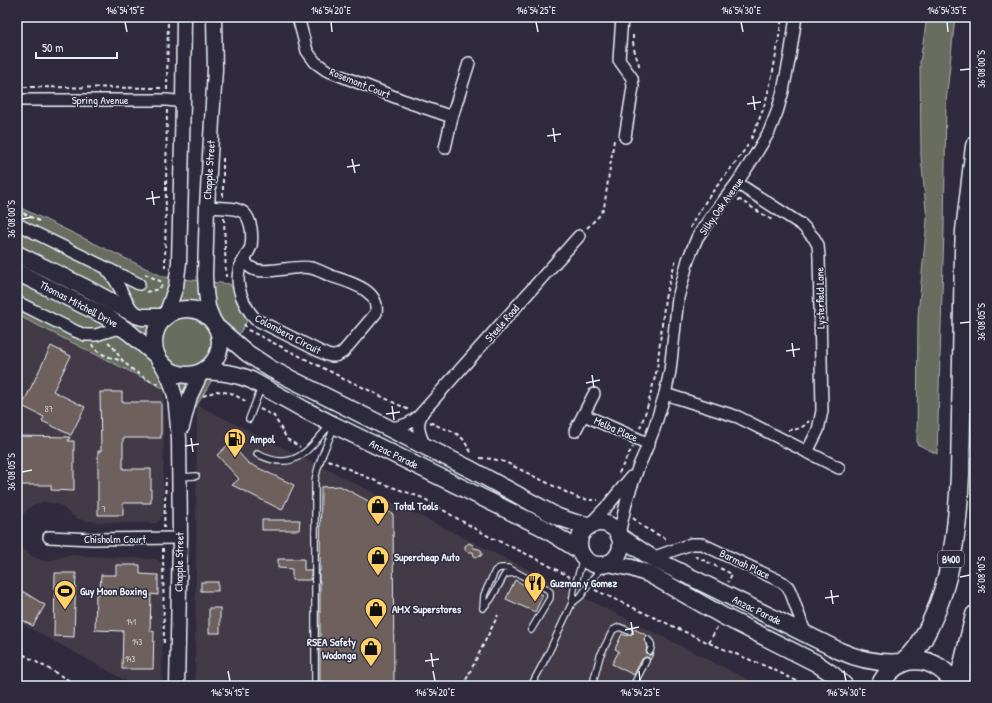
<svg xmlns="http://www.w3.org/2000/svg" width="992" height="703" font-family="'Patrick Hand',sans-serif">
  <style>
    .built { fill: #423a46 }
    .green { fill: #676d60; stroke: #a8afac }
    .building { fill: #6e615c; stroke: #e8f1f8 }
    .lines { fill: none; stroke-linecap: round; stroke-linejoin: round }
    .service-casing { stroke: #e8f1f8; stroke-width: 8 }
    .minor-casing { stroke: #e8f1f8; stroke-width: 14 }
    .tertiary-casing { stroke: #e8f1f8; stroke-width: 17 }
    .secondary-casing { stroke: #e8f1f8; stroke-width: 19 }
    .primary-casing { stroke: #e8f1f8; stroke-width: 21 }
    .path { stroke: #e8f1f8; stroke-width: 2; stroke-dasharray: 4 3; stroke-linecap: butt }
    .service { stroke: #2f2a3d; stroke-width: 5.5 }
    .minor { stroke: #2f2a3d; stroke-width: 11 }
    .tertiary { stroke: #2f2a3d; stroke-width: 14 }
    .secondary { stroke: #2f2a3d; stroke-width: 16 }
    .primary { stroke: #2f2a3d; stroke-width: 18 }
    .ticks { fill: none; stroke: #e8f1f8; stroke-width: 1.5 }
    .labels { text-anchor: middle; stroke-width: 3; stroke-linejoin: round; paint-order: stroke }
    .number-label { font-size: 9px; fill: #cacdd1 }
    .shield { fill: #2f2a3d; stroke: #b0b5c0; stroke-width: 1 }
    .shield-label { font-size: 10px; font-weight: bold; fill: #e8f1f8 }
    .street-label { font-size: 11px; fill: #e8f1f8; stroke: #2f2a3d }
    .poi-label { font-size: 11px; font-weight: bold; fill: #e8f1f8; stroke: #2f2a3d; text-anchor: start }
    .neatline { fill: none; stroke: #e8f1f8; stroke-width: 1.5 }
    .ticks-label { font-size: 10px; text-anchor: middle; fill: #e8f1f8 }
  </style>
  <rect width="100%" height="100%" fill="#2f2a3d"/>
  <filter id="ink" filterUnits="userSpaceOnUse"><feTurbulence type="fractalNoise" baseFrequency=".025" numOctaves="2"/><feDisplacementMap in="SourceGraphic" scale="8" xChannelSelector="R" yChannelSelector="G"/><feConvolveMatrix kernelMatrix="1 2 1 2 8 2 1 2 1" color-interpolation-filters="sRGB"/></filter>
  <g filter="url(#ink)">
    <g class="built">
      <polygon points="17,315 164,389 163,516 157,523 120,523 86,521 78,519 73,516 60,505 53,503 43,502 36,504 30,507 26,511 19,521 17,527 17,534 18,539 22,548 33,557 41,560 48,561 68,555 75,555 84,556 156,559 163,565 162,686 136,686 17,621"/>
      <polygon points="197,405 308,460 761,686 195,686"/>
    </g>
    <g class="green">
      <polygon points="927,17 955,17 946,103 944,230 937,454 917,444 918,316 927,220 921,157 920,62"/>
      <polygon points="17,206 164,277 230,284 247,321 197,405 17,315"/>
    </g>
    <g class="building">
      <polygon points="51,346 71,356 53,391 85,407 71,435 42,421 44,417 22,406"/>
      <polygon points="100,392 122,392 122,402 161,402 161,438 123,438 123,469 151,469 151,503 123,503 123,515 98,515 98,451 101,451"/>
      <polygon points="18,436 70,437 68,441 74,441 74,491 51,490 51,485 17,485"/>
      <polygon points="230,443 248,463 294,485 282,510 232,485 239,479 217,455"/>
      <polygon points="340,486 393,514 394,686 320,686 320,581 319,581 319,570 320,571 321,487"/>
      <polygon points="262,520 300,520 299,530 262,530"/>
      <polygon points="469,543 473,545 474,548 479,549 481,550 482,554 481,556 476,557 474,556 473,552 468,552 465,550 465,546"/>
      <polygon points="278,559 304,559 304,570 311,570 311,580 292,580 292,569 278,568"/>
      <polygon points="116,565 140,565 140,574 158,575 158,595 151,594 150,631 154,631 153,669 122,669 123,631 95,630 96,594 100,594 101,575 116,575"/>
      <polygon points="55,573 76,573 74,637 54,636"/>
      <polygon points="515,580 543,595 535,612 506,599"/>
      <rect x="201" y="582" width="17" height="9"/>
      <polygon points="17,588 45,605 33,626 17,617"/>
      <rect x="209" y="608" width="11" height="25"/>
      <polygon points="632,628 648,636 645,637 644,640 646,644 645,645 647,646 646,652 649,655 651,655 654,653 650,660 648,657 646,657 642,659 634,675 612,664 619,651 615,649 622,634 627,636 628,635 631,635 633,632"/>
    </g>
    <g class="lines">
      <g class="service-casing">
        <g id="service">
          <polyline points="249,419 261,388"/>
          <path d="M257,454C264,457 272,461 281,461C302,463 317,439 330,425"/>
          <polyline points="180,477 196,476"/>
          <polyline points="572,603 581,596 593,578 606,564"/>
          <polyline points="483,608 484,595 495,571 498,569 500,568 508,568 547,589 550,592 550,598 531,630"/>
          <polyline points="483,608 491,599 505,574 516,573"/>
          <path d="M648,640C652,643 652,647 650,651"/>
          <polyline points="594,679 600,656 613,630 619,627 629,631"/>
          <path d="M315,686V481C318,462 327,444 335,426"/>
          <polyline points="531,686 547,656 572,603 574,589 581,565 581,553"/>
          <polyline points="633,686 646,661"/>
        </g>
      </g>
      <g class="minor-casing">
        <g id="minor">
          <polyline points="298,17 307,51 315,62 326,70 405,101 452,117"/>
          <polyline points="622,17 619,60 632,78 633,87 625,137"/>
          <polyline points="17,100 167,100 183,102"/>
          <polyline points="445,148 452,117 469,63"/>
          <polyline points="737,183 802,225 814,238 818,245 819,257 822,411 818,430 807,452"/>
          <path d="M207,207C217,208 238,206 245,214C249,218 250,223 251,228C252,235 252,240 251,246C248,255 240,263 239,271C235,288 245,307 255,319L327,355C334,357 337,356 343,352L376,313C380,289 348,282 331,276C324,273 317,269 311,268C295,264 262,277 250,267C248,266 246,262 245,259"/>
          <polyline points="17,224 139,284"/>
          <path d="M108,271C120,283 123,299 134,312"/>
          <polyline points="17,302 75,331 85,335 96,335 115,329 125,330"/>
          <polyline points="665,394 738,417 839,468"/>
          <path d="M422,414C415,426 420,433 424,445"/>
          <polyline points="584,415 649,444"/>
          <path d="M390,428C401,427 411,424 419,416L579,236"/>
          <polyline points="575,431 594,394"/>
          <polyline points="590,524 609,504 631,477"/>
          <polyline points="619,534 627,499 638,468 645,452 654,429 665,394 670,371 678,298 688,260 697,238 711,217 737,183 754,157 769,132 777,112 783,91 790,56 796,17"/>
          <polyline points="49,537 92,539 180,538"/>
          <polyline points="652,558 691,544 702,544 782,582 788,587 791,593 806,635"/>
        </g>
      </g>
      <g class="tertiary-casing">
        <g id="tertiary">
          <polyline points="214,17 215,69 207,207 205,276 206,292 208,307 214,322"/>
          <polyline points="166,315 176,286 179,262 183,102 184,17"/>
          <polyline points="161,362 170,380 175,396 179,438 180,538 177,686"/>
          <polyline points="182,427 190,396 202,371"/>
        </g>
      </g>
      <g class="secondary-casing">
        <g id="secondary">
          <polyline points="17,254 86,288 136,315 142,317 164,317"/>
          <polyline points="17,272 107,317 130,333 157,356"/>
          <circle cx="187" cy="342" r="33"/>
          <polyline points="219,329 247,353 271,369 472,470 558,517 576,523 588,525"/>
          <path d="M203,371C220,372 235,373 251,380L305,410L332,424L542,527L580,551"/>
          <circle cx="600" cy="544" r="21"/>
          <path d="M619,536L652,558L840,651C860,660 880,664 902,662"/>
          <polyline points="608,563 632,568 649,574 723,616 816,663 832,674 845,686"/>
        </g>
      </g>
      <g class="primary-casing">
        <g id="primary">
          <path d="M904,662C915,653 923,640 929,627C952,580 958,526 960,474L964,251L965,231L975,146"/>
          <polyline points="958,685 975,615"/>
          <path d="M880,686C891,662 915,653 938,667C946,672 952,679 958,686"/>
        </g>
      </g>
      <g class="path">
        <path d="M633,35C633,41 633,47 635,52C636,58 640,63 639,69"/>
        <polyline points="17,87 164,88"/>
        <polyline points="167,90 168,17"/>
        <path d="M751,139C757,125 763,111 767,96C774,71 778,43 782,17"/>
        <polyline points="223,197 223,158"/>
        <polyline points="738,200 740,200 772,220"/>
        <polyline points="17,210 41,222"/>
        <polyline points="224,218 226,277"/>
        <polyline points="587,228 599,216 604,208 614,140"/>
        <path d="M690,228C705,197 729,173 748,145"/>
        <polyline points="165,268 167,110"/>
        <polyline points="145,274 164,283"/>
        <polyline points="146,292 159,289 163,284"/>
        <polyline points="244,324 248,330 252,332 339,376 343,379 352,382 409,410"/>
        <path d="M108,342C115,347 118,356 124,362C134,372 146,379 159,385"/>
        <path d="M92,344C95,354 113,358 122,361"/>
        <polyline points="203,396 217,391 231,393 247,402"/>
        <polyline points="260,409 274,416 287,439 300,447"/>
        <polyline points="430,422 442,428 450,430 457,434 463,439 472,454"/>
        <polyline points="640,428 647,408 654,381 657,369 665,298 676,259"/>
        <path d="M788,430C797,430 803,428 809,421"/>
        <polyline points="480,458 493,459 505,462 578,498 591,500 598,500"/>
        <polyline points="328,460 378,482 423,498 453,516 490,537 533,557 570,577"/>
        <polyline points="619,473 628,455 633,447"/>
        <polyline points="633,518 645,528 668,540"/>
        <polyline points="164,528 166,478"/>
        <polyline points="163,548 164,646"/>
        <polyline points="695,556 732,574 728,582"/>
        <polyline points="595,590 709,643 770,668 807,686"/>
        <polyline points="709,643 717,627"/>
        <polyline points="17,651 79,686"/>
        <polyline points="463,686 498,615"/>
      </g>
      <use href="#service" class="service"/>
      <use href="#minor" class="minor"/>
      <use href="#tertiary" class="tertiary"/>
      <use href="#secondary" class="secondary"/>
      <use href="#primary" class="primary"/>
    </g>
  </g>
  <path class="ticks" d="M125,22L127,32M331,22L332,32M536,22L538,32M741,22L743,32M947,22L948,32M960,70L970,69M753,96L755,110M747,104L761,102M553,128L555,142M547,136L561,134M352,159L355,173M347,167L360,165M152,191L154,205M146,199L160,197M22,219L32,217M960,323L970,322M792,343L794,357M786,351L800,349M592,375L594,388M586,383L600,380M392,406L394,420M386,414L400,412M191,438L193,452M185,446L199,444M22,472L32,470M960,577L970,575M831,590L833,604M825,598L839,596M631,622L633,635M625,630L639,627M431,653L433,667M425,661L439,659M228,671L230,681M433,671L435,681M639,671L640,681M844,671L846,681"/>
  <defs>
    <g id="fuel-pin" transform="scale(1.15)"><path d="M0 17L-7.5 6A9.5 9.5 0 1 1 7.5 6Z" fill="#ffd166" stroke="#2f2a3d"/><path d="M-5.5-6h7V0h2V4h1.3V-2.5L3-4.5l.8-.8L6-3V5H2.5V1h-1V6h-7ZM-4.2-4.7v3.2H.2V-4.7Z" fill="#111"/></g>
    <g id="shop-pin" transform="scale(1.15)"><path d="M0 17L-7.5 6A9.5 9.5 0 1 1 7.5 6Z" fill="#ffd166" stroke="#2f2a3d"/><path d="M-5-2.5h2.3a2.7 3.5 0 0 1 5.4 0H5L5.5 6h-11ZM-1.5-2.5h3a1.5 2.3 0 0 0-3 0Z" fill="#111"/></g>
    <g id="restaurant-pin" transform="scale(1.15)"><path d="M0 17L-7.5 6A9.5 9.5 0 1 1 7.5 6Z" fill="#ffd166" stroke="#2f2a3d"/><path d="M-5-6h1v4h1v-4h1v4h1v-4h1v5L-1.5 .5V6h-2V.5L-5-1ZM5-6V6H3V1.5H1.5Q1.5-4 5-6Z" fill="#111"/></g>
    <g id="stadium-pin" transform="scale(1.15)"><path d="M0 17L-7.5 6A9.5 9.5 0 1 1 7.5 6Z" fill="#ffd166" stroke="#2f2a3d"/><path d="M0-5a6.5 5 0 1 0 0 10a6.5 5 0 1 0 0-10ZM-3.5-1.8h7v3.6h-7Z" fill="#111"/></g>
  </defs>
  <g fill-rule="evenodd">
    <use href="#fuel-pin" x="235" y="439"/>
    <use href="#shop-pin" x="378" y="506"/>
    <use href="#shop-pin" x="378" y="557"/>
    <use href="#restaurant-pin" x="535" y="583"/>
    <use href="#stadium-pin" x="65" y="591"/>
    <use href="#shop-pin" x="376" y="609"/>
    <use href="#shop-pin" x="371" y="648"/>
  </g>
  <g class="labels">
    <g class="number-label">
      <text x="49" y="412">87</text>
      <text x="104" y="512">7</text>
      <text x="131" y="625">141</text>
      <text x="137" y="645">143</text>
      <text x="130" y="662">143</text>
    </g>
    <rect class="shield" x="938" y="551" width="26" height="16" rx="3"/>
    <g class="shield-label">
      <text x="951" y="563">B400</text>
    </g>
    <g class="street-label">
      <text transform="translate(360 83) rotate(22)" y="4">Rosemont Court</text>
      <text x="100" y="104">Spring Avenue</text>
      <text transform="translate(209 170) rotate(-86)" y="4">Chapple Street</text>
      <text transform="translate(721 206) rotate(-55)" y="4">Silky Oak Avenue</text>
      <text transform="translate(820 298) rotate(-91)" y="4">Lysterfield Lane</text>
      <text transform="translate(79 304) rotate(28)" y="4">Thomas Mitchell Drive</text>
      <text transform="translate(502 323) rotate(-49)" y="4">Steele Road</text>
      <text transform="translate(288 334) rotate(28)" y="4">Colombera Circuit</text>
      <text transform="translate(616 429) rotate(24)" y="4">Melba Place</text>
      <text transform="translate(394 454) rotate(26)" y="4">Anzac Parade</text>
      <text x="115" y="543">Chisholm Court</text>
      <text transform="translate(179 562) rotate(-89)" y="4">Chapple Street</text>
      <text transform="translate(745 564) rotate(26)" y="4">Barmah Place</text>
      <text transform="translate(757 610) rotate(26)" y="4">Anzac Parade</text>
    </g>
    <g class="poi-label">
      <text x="250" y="443">Ampol</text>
      <text x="394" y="510">Total Tools</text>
      <text x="394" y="561">Supercheap Auto</text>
      <text x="550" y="587">Guzman y Gomez</text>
      <text x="80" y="595">Guy Moon Boxing</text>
      <text x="392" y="613">AMX Superstores</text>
      <text x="356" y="646" text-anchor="end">RSEA Safety<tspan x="356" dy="13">Wodonga</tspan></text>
    </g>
  </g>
  <rect width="992" height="703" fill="none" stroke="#2f2a3d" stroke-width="44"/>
  <path d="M36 52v6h81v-6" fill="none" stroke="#e8f1f8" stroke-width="2"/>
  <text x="42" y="52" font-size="12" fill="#e8f1f8" stroke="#2f2a3d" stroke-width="3" paint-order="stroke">50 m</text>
  <rect x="22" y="22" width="948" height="659" class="neatline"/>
  <g class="ticks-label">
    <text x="125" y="14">146°54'15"E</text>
    <text x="331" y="14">146°54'20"E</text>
    <text x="536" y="14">146°54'25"E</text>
    <text x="741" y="14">146°54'30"E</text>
    <text x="947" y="14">146°54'35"E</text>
    <text transform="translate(981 69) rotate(-90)" y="4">36°08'00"S</text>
    <text transform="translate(11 219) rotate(-90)" y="4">36°08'00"S</text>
    <text transform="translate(981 322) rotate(-90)" y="4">36°08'05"S</text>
    <text transform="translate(11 472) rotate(-90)" y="4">36°08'05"S</text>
    <text transform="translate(981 575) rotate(-90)" y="4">36°08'10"S</text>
    <text x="230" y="696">146°54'15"E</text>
    <text x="435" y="696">146°54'20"E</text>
    <text x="640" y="696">146°54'25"E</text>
    <text x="846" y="696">146°54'30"E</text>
  </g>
</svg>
